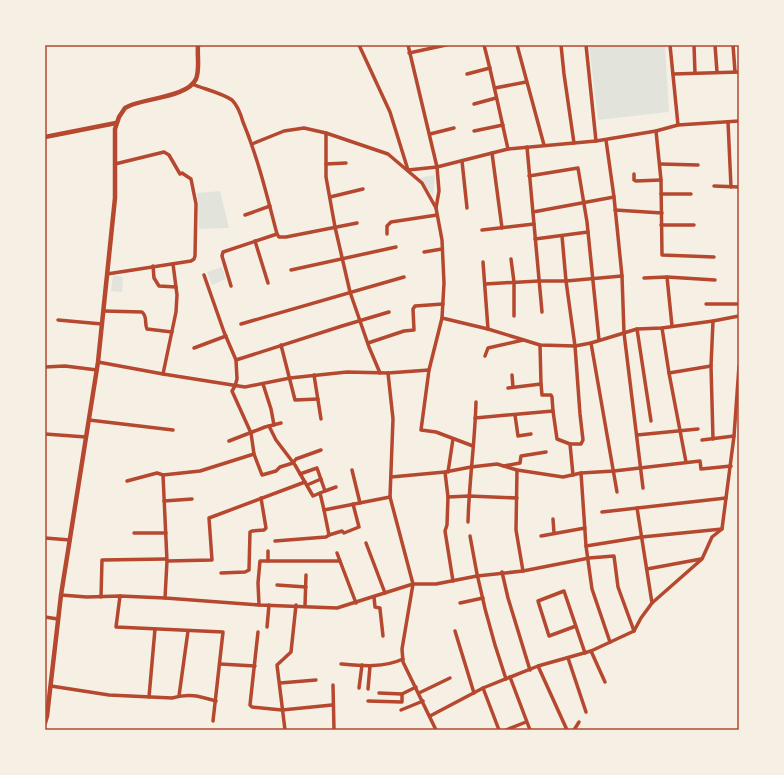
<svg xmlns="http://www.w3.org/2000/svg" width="784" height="775" font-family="Mulish,sans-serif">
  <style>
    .green { fill: #e2e4dc }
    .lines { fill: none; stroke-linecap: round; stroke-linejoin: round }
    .minor { stroke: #b5482f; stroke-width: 3.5 }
    .tertiary { stroke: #b5482f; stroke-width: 4.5 }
    .neatline { fill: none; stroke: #b5482f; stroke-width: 1.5 }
  </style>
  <rect width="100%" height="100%" fill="#f6efe4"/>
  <g class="green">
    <polygon points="589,45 665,45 669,112 598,120"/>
    <polygon points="435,175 433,195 419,178"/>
    <polygon points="220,191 229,228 199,229 197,193"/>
    <polygon points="222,267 226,279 212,285 207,272"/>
    <polygon points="113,275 123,277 122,292 111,291"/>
  </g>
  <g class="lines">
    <g class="minor">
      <polyline points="359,45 390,112 408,170 437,167 508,149 596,141 656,131 678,125 739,121"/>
      <polyline points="408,45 437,167 439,191 436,208"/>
      <path d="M484,45C493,79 500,114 508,149"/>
      <polyline points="517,45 544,145"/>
      <polyline points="561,45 564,74 574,143"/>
      <polyline points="586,45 596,141"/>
      <polyline points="670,45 678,125"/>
      <polyline points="694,45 695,73"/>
      <polyline points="715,45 717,72"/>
      <polyline points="733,45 735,72"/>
      <polyline points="409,53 446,45"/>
      <polyline points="467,74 490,68"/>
      <polyline points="673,74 739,72"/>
      <path d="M192,84C204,89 222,93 232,100C237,105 241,115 243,122C258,158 267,196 277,234L279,237H286L357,223"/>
      <polyline points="495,88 526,82"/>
      <polyline points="474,104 496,98"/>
      <polyline points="728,122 731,187"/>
      <polyline points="474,131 503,125"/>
      <polyline points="656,131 661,180 662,255 714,257"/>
      <polyline points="326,133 326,177 335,227 350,292 369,347 380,373"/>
      <polyline points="430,134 454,128"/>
      <polyline points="606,140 614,197 622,276 624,333 643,488"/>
      <polyline points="252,144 284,131 304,128 326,133 388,154 422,183 436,208 442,240 444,283 442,318 429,370 421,430 436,432 473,446"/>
      <polyline points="527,147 542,312"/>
      <polyline points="492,153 502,228"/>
      <polyline points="462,161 467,208"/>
      <polyline points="326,164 346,163"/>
      <polyline points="660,164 698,165"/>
      <polyline points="634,174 634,180 636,181 661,180"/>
      <polyline points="529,176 578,168 587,222 599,340"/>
      <polyline points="714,186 739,187"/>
      <polyline points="661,194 691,194"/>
      <polyline points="330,197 363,189"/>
      <polyline points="615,210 662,213"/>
      <polyline points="533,212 614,197"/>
      <polyline points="245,215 270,206"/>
      <polyline points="661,225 694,225"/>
      <polyline points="482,230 534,224"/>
      <polyline points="387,234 387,226 391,222 437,215"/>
      <polyline points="562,236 566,281 575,346 580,414 583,440 581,444 570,444"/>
      <polyline points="535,239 588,232"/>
      <polyline points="255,241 268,283"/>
      <polyline points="424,252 442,249"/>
      <polyline points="511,259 514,282 514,316"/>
      <polyline points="483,262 488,329"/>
      <polyline points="153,266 154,278 159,286 176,287"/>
      <polyline points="291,270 396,247"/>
      <polyline points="107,274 191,261 194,259 195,256 196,204 191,179 182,173 180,174 169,155 164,152 115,164"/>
      <polyline points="667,277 672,326"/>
      <polyline points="644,278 667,277 715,280"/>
      <polyline points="485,284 539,281 566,281 622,276"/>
      <polyline points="231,286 222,256 223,252 277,234"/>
      <polyline points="706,304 739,304"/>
      <path d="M104,311L142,312C148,317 144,323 147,329L172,332"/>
      <polyline points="442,318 488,329 540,345 575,346 591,343 637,329 662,328 713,321 739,316"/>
      <polyline points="58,320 102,324"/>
      <polyline points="241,324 404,277"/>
      <polyline points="662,328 669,373 686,462"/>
      <polyline points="637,329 651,421"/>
      <polyline points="368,343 404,331 414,330 413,309 415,306 443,304"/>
      <polyline points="591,343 617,492"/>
      <polyline points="281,345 295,400 318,399"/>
      <polyline points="194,348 226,336"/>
      <polyline points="485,356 488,348 523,340"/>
      <polyline points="236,360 342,326 389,312"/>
      <polyline points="98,362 163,374 245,387 290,378 347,372 388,373 429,370"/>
      <polyline points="45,367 65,366 97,370"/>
      <polyline points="388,373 393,419 390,497 413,584 402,649 403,662 436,730"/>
      <polyline points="669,373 711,366"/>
      <polyline points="163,374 176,312 177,295 173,264"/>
      <polyline points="314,375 321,419"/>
      <polyline points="512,375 513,387"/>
      <polyline points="263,384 271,409 274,425"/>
      <polyline points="541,384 542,395 551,395 552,397 553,411"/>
      <polyline points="508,388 541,384 540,345"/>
      <polyline points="515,415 518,436 531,434"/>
      <polyline points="475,418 553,411 557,439 570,444 573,475"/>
      <polyline points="89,420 173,430"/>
      <polyline points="269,426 276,440 295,465 313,496 320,493 324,510 390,497"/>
      <polyline points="45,434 86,437"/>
      <polyline points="637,435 698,429"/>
      <polyline points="713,439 711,366 713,321"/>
      <polyline points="702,440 734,436"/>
      <polyline points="229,441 265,427 281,423"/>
      <polyline points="254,454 262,475 276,471 280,467 293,463 296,459 321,450"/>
      <polyline points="504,466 520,463 521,456 546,452"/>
      <polyline points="352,470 360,503"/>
      <polyline points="517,470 516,530 523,571"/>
      <polyline points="445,472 448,497 469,496 517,498"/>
      <polyline points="448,472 453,439"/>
      <polyline points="581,473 586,546 592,589 610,642"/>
      <polyline points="300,474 317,468 325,491 320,493"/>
      <polyline points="163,475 167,561 165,598"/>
      <polyline points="391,477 445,472 471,467 497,464 517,470 563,477 581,473 614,471 700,461 701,469 731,466"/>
      <polyline points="127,481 157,473 163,475 200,471 254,454 251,433 232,391 235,386 237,379 236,360 224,332 204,275"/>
      <polyline points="307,485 321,479"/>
      <polyline points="325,491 336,487"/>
      <polyline points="448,497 447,525 445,531 453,581"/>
      <polyline points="164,501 192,499"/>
      <polyline points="637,508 652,603"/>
      <polyline points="324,510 329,535 342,531 344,533 359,527 353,504"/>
      <polyline points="602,512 726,498"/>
      <polyline points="553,519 554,533"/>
      <path d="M468,522C469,482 475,442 476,402"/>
      <polyline points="134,533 166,533"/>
      <path d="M470,536C478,585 490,633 506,679"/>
      <polyline points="541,536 585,528"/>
      <polyline points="45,538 70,540"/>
      <polyline points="275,541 326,537 329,535"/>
      <polyline points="366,543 385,593"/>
      <polyline points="586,546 642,537 722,529"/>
      <polyline points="268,551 268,561"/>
      <polyline points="337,553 340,561"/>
      <polyline points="167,561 212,560 209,518 305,482"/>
      <polyline points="647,569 701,559"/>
      <polyline points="502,572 508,598 530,670"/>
      <polyline points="221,573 245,572 249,570 250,532 252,531 264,530 266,528 261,498"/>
      <polyline points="277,585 306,587"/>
      <polyline points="61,595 87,597 120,596 165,598 259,605 337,608 413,584 436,584 477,576 523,571 589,558 614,556 618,587 634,631"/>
      <polyline points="120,596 116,627 223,632 213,721"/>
      <polyline points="101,597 102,560 166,559"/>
      <polyline points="374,597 375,607 380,608 380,609 383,636"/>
      <polyline points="460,603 483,598"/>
      <polyline points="259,605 258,583 260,561 340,561 356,603"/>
      <polyline points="305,606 306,575"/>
      <polyline points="45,617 58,619"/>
      <polyline points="576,626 549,636 538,601 564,591 585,653"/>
      <polyline points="267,627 269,605"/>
      <polyline points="455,631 474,693"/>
      <polyline points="258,632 250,705 252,707 282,710 332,705"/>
      <polyline points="591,651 605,682"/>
      <polyline points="568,658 586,712"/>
      <polyline points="220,664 255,666"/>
      <path d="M341,664C363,666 383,668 403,659"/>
      <polyline points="538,666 567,730"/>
      <polyline points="510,677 530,730"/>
      <polyline points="280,683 316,680"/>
      <polyline points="333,685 334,730"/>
      <path d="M51,686L109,695L172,698C189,693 199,696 216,701"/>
      <polyline points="359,688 362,665"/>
      <polyline points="483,688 499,730"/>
      <polyline points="368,689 370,666"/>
      <polyline points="379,693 402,694 416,687"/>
      <polyline points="419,693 450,678"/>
      <polyline points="179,696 188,631"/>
      <polyline points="149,697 155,629"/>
      <polyline points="368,701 402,702 402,694"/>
      <polyline points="401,710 423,701"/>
      <polyline points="430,716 483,688 538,666 591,651 634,631 641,618 652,603 702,559 712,537 722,529 734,436 739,366"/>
      <polyline points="285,730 277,665 291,652 296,605"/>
      <polyline points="506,730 526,722"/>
      <polyline points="574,730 579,722"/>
    </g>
    <g class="tertiary">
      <polyline points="45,137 116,123"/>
      <path d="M45,723L47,716L61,595L98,362L115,198V129L119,117L125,108L129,106C146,98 188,97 196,79C200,69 197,56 198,45"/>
    </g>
  </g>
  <rect width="784" height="775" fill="none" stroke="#f6efe4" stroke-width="92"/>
  <rect x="46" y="46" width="692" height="683" class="neatline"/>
</svg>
